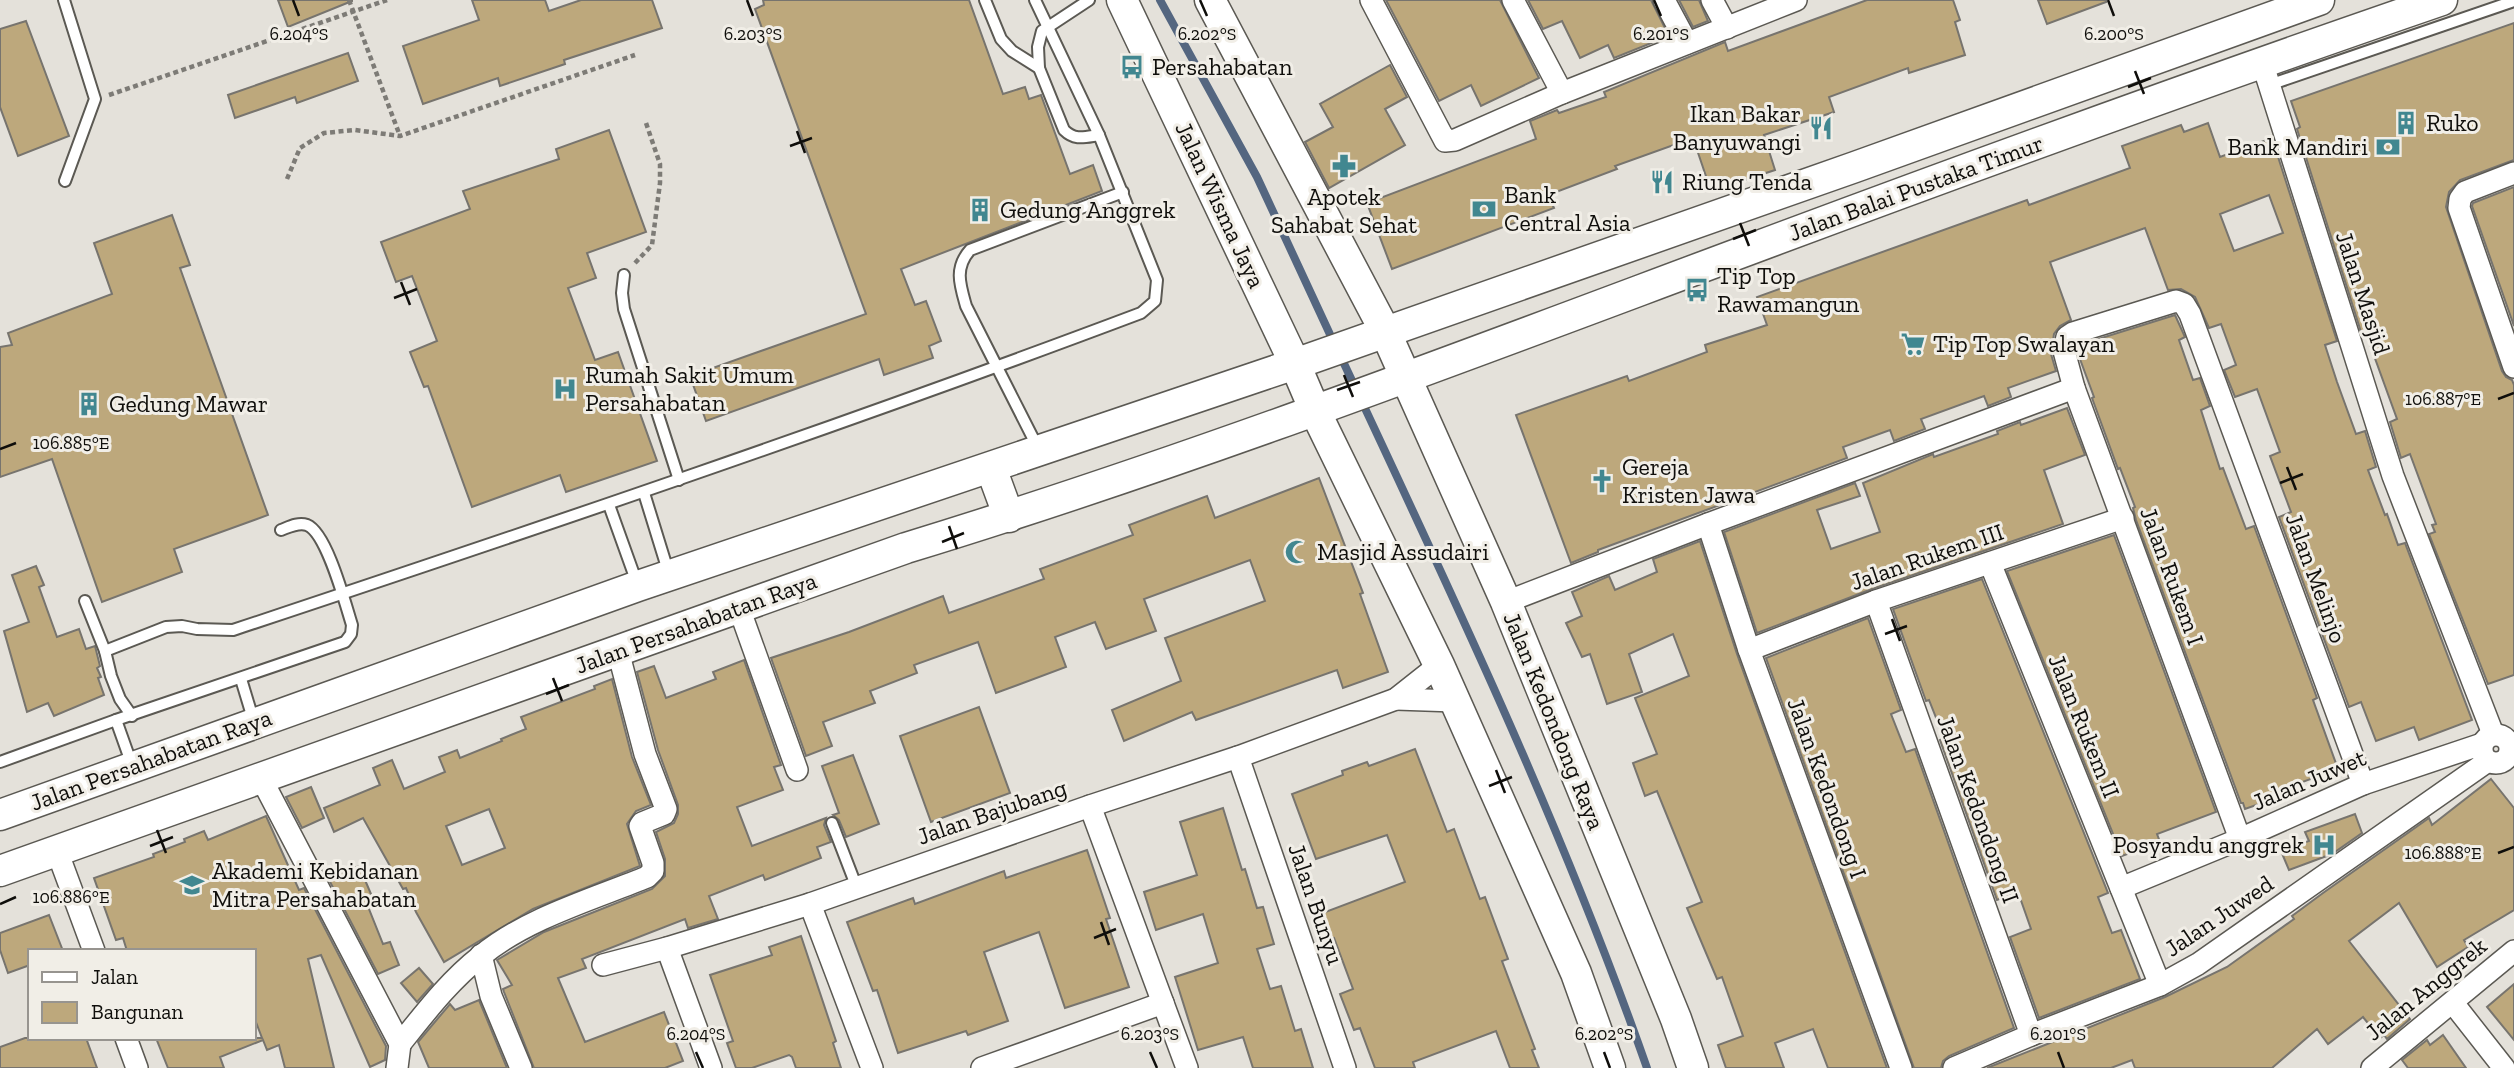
<svg xmlns="http://www.w3.org/2000/svg" width="2514" height="1068" font-family="'Zilla Slab',serif">
  <style>
    .lines { fill: none; stroke-linecap: round; stroke-linejoin: round }
    .stream { stroke: #546680; stroke-width: 8 }
    .building { fill: #bda87c; stroke: #77746e; stroke-width: 2; fill-rule: evenodd }
    .lane-casing { stroke: #5b5953; stroke-width: 14 }
    .street-casing { stroke: #5b5953; stroke-width: 24 }
    .secondary-casing { stroke: #5b5953; stroke-width: 33 }
    .path { stroke: #7d7b76; stroke-width: 4.5; stroke-dasharray: 5 3.5; stroke-linecap: butt }
    .lane { stroke: #fff; stroke-width: 10 }
    .street { stroke: #fff; stroke-width: 21 }
    .secondary { stroke: #fff; stroke-width: 30 }
    .ticks { fill: none; stroke: #0f0e0b; stroke-width: 2.5 }
    .labels { text-anchor: middle; stroke-width: 6; stroke-linejoin: round; paint-order: stroke }
    .poi-label { font-size: 24px; fill: #0f0e0b; stroke: #f1eee7; text-anchor: start }
    .street-label { font-size: 24px; fill: #0f0e0b; stroke: #f1eee7 }
    .ticks-label { font-size: 18px; text-anchor: middle; fill: #0f0e0b; stroke: #f1eee7; stroke-width: 6; stroke-linejoin: round; paint-order: stroke }
  </style>
  <rect width="100%" height="100%" fill="#e4e1da"/>
  <g class="lines">
    <g class="stream">
      <polyline points="1160,0 1257,177 1334,343"/>
      <path d="M1340,355C1450,590 1561,823 1647,1068"/>
    </g>
  </g>
  <g class="building">
    <polygon points="278,0 352,0 352,1 288,27"/>
    <polygon points="472,0 545,0 549,11 581,0 652,0 662,28 564,60 565,64 500,86 498,78 423,104 403,46 479,20"/>
    <polygon points="763,0 969,0 1003,94 1025,87 1029,99 1041,95 1070,174 1093,165 1102,191 901,269 915,305 926,301 941,341 929,346 933,358 884,375 879,359 706,421 690,376 866,314 755,9 764,5"/>
    <polygon points="1386,0 1500,0 1539,78 1481,106 1471,85 1439,101"/>
    <polygon points="1528,0 1651,0 1669,36 1614,58 1608,45 1580,58 1562,21 1543,29"/>
    <polygon points="1679,0 1699,0 1708,21 1693,27"/>
    <polygon points="1867,0 1953,0 1960,20 1955,22 1965,55 1909,73 1908,68 1829,97 1834,112 1764,135 1775,170 1711,191 1693,138 1615,166 1617,169 1548,195 1554,208 1392,269 1367,203 1536,139 1530,121 1557,110 1559,113 1606,97 1604,92 1725,42 1728,51"/>
    <polygon points="2038,0 2106,0 2106,2 2047,24"/>
    <polygon points="26,21 69,136 18,156 0,107 0,29"/>
    <polygon points="2514,23 2514,160 2460,180 2449,192 2446,207 2502,371 2506,377 2512,380 2514,385 2514,675 2488,684 2429,534 2435,532 2432,525 2436,524 2410,454 2401,458 2390,422 2397,419 2365,331 2361,332 2297,129 2300,127 2291,101"/>
    <polygon points="348,53 358,81 297,103 295,97 235,118 228,95"/>
    <polygon points="1390,65 1407,97 1385,109 1405,145 1329,188 1305,142 1333,127 1320,104"/>
    <path d="M2208,123L2220,157L2272,138L2337,341L2325,345L2337,382L2356,434L2365,431L2376,467L2368,470L2385,515L2387,514L2398,545L2405,543L2472,720L2419,740L2414,727L2376,741L2361,702L2349,707L2279,517L2291,512L2270,456L2280,452L2257,389L2235,397L2224,370L2236,365L2221,324L2209,328L2195,297L2181,289L2168,290L2145,228L2050,262L2071,320L2060,326L2054,334L2051,354L2056,371L2008,388L2011,397L1988,406L1984,396L1921,419L1925,429L1894,441L1890,430L1843,447L1847,458L1598,550V552L1571,563L1516,415L1627,376L1629,381L1707,352L1705,345L1767,325L1757,297L2027,200L2029,205L2130,168L2122,146L2181,125L2184,132ZM2269,195L2283,233L2234,251L2220,214Z"/>
    <polygon points="609,130 646,232 587,253 596,278 568,288 595,360 618,352 657,461 566,492 560,475 472,507 428,386 424,387 410,352 437,341 412,276 396,282 381,242 470,209 463,191 559,159 556,149"/>
    <polygon points="2514,187 2514,326 2472,206 2473,203"/>
    <polygon points="172,215 190,265 180,268 268,515 174,549 182,572 102,602 52,459 0,477 0,347 12,345 8,333 112,294 94,243"/>
    <polygon points="2175,315 2185,337 2179,340 2193,380 2200,378 2210,406 2201,410 2220,469 2223,468 2246,529 2254,526 2317,698 2313,700 2338,769 2294,785 2296,791 2245,809 2243,803 2241,803 2136,520 2133,508 2135,507 2120,468 2118,469 2092,398 2094,397 2077,351 2079,345"/>
    <polygon points="2067,408 2085,455 2044,470 2063,524 1872,589 1757,633 1724,532 1855,483 1860,496 1817,510 1831,549 1880,532 1863,483 1933,454 1934,457 1998,434 1997,431 2020,422 2021,425"/>
    <polygon points="1319,478 1363,593 1360,594 1388,672 1343,688 1337,670 1196,720 1192,712 1124,741 1112,710 1181,681 1165,638 1265,601 1250,560 1144,599 1156,631 1106,649 1095,622 1055,637 1066,667 996,693 978,642 914,665 917,673 870,691 875,703 823,722 832,746 806,756 771,658 849,632 943,596 949,613 1044,579 1040,569 1133,535 1129,525 1207,496 1215,518"/>
    <polygon points="2114,535 2216,812 2157,834 2160,842 2122,856 2007,571"/>
    <polygon points="1700,541 1737,654 1887,1068 1828,1068 1813,1029 1775,1043 1784,1068 1726,1068 1718,1045 1743,1036 1722,977 1717,979 1687,908 1702,902 1657,791 1645,796 1633,763 1657,754 1635,698 1689,676 1673,634 1629,654 1642,692 1607,704 1590,654 1582,657 1566,623 1582,616 1572,592 1609,576 1615,590 1657,572 1653,559"/>
    <polygon points="36,566 44,585 39,587 57,637 79,629 86,649 95,646 100,666 97,668 101,677 98,678 104,695 54,716 48,703 27,712 4,631 29,622 12,575"/>
    <polygon points="1982,579 2108,893 2098,897 2112,933 2121,930 2140,979 2039,1018 2010,937 2031,929 2018,892 1997,900 1940,740 1944,738 1929,700 1926,701 1893,609"/>
    <polygon points="1868,618 1901,710 1891,714 1906,752 1915,749 2014,1028 1949,1056 1943,1061 1941,1068 1914,1068 1766,658"/>
    <polygon points="744,660 781,765 774,767 783,790 737,807 752,846 826,818 824,825 831,842 817,847 821,858 765,880 763,875 709,896 718,919 688,928 685,919 582,959 586,968 558,978 585,1042 664,1012 683,1061 665,1068 534,1068 504,992 503,989 512,985 497,960 544,932 652,889 665,876 665,859 656,832 674,823 678,814 678,805 658,750 637,672 654,666 666,698 716,679 713,672"/>
    <path d="M612,679L632,757L651,805L636,811L627,824L640,866L533,909L444,962L416,912L406,888L403,889L363,818L334,832L324,808L380,785L373,768L392,760L404,789L445,772L439,757L457,750L460,758L502,741L501,739L526,729L521,717L595,689L594,686ZM489,809L505,848L462,865L446,826Z"/>
    <polygon points="979,707 1010,793 931,822 900,736"/>
    <polygon points="1415,749 1447,832 1454,829 1480,899 1485,897 1508,959 1502,961 1535,1049 1532,1050 1539,1068 1510,1068 1496,1031 1413,1062 1415,1068 1375,1068 1360,1028 1354,1030 1340,994 1353,989 1334,938 1329,939 1320,914 1405,882 1387,835 1316,859 1292,794 1343,775 1342,771 1367,762 1369,766"/>
    <polygon points="853,755 879,824 846,837 839,820 833,815 839,813 822,766"/>
    <polygon points="2491,779 2514,808 2514,910 2464,940 2468,947 2437,967 2399,903 2349,941 2410,1019 2387,1039 2384,1035 2380,1038 2363,1017 2328,1044 2317,1029 2272,1068 2135,1068 2132,1060 2111,1068 1987,1068 2165,997 2227,967 2294,919 2292,916 2323,893 2429,818 2432,825"/>
    <polygon points="311,787 324,818 302,828 286,797"/>
    <polygon points="1223,808 1242,870 1245,869 1257,908 1263,907 1274,944 1257,949 1270,989 1281,986 1295,1031 1301,1029 1313,1068 1253,1068 1243,1037 1198,1050 1175,977 1218,963 1203,914 1156,930 1144,892 1197,875 1180,822"/>
    <polygon points="2355,814 2362,833 2332,854 2289,870 2281,851 2309,841 2305,832"/>
    <polygon points="266,816 299,890 304,888 386,1046 385,1060 370,1067 321,955 308,959 334,1068 285,1068 279,1045 267,1050 263,1040 220,1057 224,1068 168,1068 156,1038 262,1038 254,1017 254,951 127,951 123,938 116,940 94,878 154,857 153,854 185,842 184,839 204,831 208,840"/>
    <polygon points="1087,850 1110,918 1106,919 1129,987 1065,1008 1039,932 984,952 1008,1021 968,1035 966,1031 898,1053 877,990 873,991 847,922 913,898 915,904 1004,871 1006,878"/>
    <polygon points="359,866 374,901 367,904 383,944 390,942 399,965 378,974 328,878"/>
    <polygon points="49,915 63,951 30,951 30,965 8,973 0,950 0,933"/>
    <polygon points="801,936 836,1041 833,1043 841,1068 796,1068 792,1057 789,1055 752,1068 736,1068 727,1043 733,1041 710,975 772,955 769,947"/>
    <polygon points="419,968 433,984 417,1002 401,983"/>
    <polygon points="2514,984 2514,1040 2487,1007"/>
    <polygon points="479,1000 507,1068 429,1068 418,1042 450,1004 455,1010"/>
    <polygon points="2443,1035 2466,1068 2408,1068 2402,1060 2427,1040 2430,1045"/>
    <polygon points="25,1038 86,1038 97,1068 0,1068 0,1047"/>
  </g>
  <g class="lines">
    <g class="lane-casing">
      <g id="lane">
        <polyline points="64,0 95,99 65,181"/>
        <path d="M985,0L1001,39L1012,51L1039,68L1064,130C1075,141 1085,137 1099,135"/>
        <polyline points="1039,68 1038,47 1042,31 1089,0"/>
        <polyline points="2269,85 2514,1"/>
        <polyline points="624,275 622,293 624,309 679,480"/>
        <path d="M1038,448L966,306C960,285 954,268 970,250L1123,192"/>
        <polyline points="644,493 669,574"/>
        <polyline points="609,505 637,583"/>
        <polyline points="85,601 105,651 111,676 120,699 132,716"/>
        <path d="M105,651L166,627L182,626L197,629L233,630C537,529 841,426 1141,313L1155,301L1157,280L1099,135L1035,0"/>
        <polyline points="241,679 254,722"/>
        <path d="M116,720L345,642L351,634L352,625C345,603 327,533 307,525C298,522 289,527 281,530"/>
        <polyline points="0,762 116,720 132,765"/>
        <polyline points="832,823 857,888"/>
      </g>
    </g>
    <g class="street-casing">
      <g id="street">
        <polyline points="1371,0 1445,141 1455,140 1562,93 1796,0"/>
        <polyline points="1513,0 1562,93"/>
        <polyline points="1664,0 1687,43"/>
        <polyline points="1712,0 1727,28"/>
        <polyline points="2262,62 2393,476 2493,734"/>
        <polyline points="2514,173 2465,192 2460,199 2459,208 2514,367"/>
        <polyline points="1708,524 1749,650 1901,1068"/>
        <polyline points="1990,563 2160,985"/>
        <polyline points="1876,601 2031,1035"/>
        <polyline points="1506,602 1708,524 2074,388"/>
        <polyline points="739,608 797,770"/>
        <polyline points="1749,650 1876,601 2123,518"/>
        <polyline points="1396,699 1455,701"/>
        <circle cx="2496" cy="749" r="14"/>
        <polyline points="1238,757 1345,1068"/>
        <polyline points="261,778 400,1044"/>
        <polyline points="1090,806 1187,1068"/>
        <polyline points="2240,839 2074,388 2064,351 2067,337 2073,333 2176,301 2184,304 2190,314 2363,784"/>
        <polyline points="57,851 94,951"/>
        <polyline points="2121,888 2240,839 2363,784 2482,744"/>
        <polyline points="810,904 872,1068"/>
        <polyline points="667,948 711,1068"/>
        <polyline points="481,955 491,996 521,1068"/>
        <polyline points="603,965 667,948 810,904 1090,806 1238,757 1396,699 1439,665"/>
        <polyline points="2453,1003 2504,1068"/>
        <polyline points="126,1038 137,1068"/>
        <path d="M400,1044C425,1013 449,981 481,956C525,919 593,899 647,877L653,871V863L640,826L642,823L664,814L666,809L645,754L618,651"/>
        <polyline points="397,1068 400,1044"/>
        <polyline points="982,1068 1163,1003"/>
        <polyline points="1954,1068 2031,1035 2160,985 2198,964 2488,761"/>
        <polyline points="2372,1068 2514,951"/>
      </g>
    </g>
    <g class="secondary-casing">
      <g id="secondary">
        <polyline points="1122,0 1295,364 1315,411 1439,665 1576,973 1610,1068"/>
        <polyline points="1210,0 1385,331 1506,602 1676,1019 1693,1068"/>
        <polyline points="991,468 1009,517"/>
        <polyline points="0,815 638,586 1295,364 1855,167 2319,0"/>
        <path d="M0,871L906,548C1191,461 1469,354 1748,250C1978,164 2209,80 2442,0"/>
      </g>
    </g>
    <g class="path">
      <polyline points="349,0 400,136"/>
      <polyline points="109,95 387,0"/>
      <polyline points="287,179 300,148 324,133 355,130 400,136 635,55"/>
      <polyline points="635,263 652,245 660,183 660,164 646,123"/>
    </g>
    <use href="#lane" class="lane"/>
    <use href="#street" class="street"/>
    <use href="#secondary" class="secondary"/>
  </g>
  <path class="ticks" d="M293,0L299,16M747,0L753,16M1200,0L1207,16M1654,0L1661,16M2108,0L2114,16M2135,71L2144,94M2128,87L2151,78M797,131L805,153M790,146L812,138M1740,223L1749,246M1733,239L1756,230M401,282L410,305M394,298L417,289M1344,375L1353,397M1337,390L1360,382M2498,399L2514,393M0,449L16,443M2287,467L2296,490M2280,483L2303,474M949,526L957,549M942,542L964,533M1892,619L1900,641M1885,634L1907,626M553,678L562,701M546,694L569,685M1496,770L1505,793M1489,786L1512,777M157,830L166,853M150,846L173,837M2498,853L2514,847M0,904L16,897M1101,922L1109,945M1094,938L1116,929M696,1052L703,1068M1150,1052L1157,1068M1604,1052L1610,1068M2058,1052L2064,1068"/>
  <defs>
    <g id="bus-bare" transform="scale(1.89)"><path d="M-5-6H5V4H4V6H2V4H-2V6H-4V4H-5ZM-3.5-4V0h7V-4ZM-3.5 1.2v1.5H-2V1.2ZM2 1.2v1.5H3.5V1.2Z" fill="#418790" stroke="#f1eee7" stroke-width="2.5" paint-order="stroke"/></g>
    <g id="building-bare" transform="scale(1.89)"><path d="M-4-6H4V6H1V3H-1V6H-4ZM-2.5-4.3h1.7v1.8h-1.7ZM.8-4.3h1.7v1.8H.8ZM-2.5-1h1.7V.8h-1.7ZM.8-1h1.7V.8H.8Z" fill="#418790" stroke="#f1eee7" stroke-width="2.5" paint-order="stroke"/></g>
    <g id="restaurant-bare" transform="scale(1.89)"><path d="M-5-6h1v4h1v-4h1v4h1v-4h1v5L-1.5 .5V6h-2V.5L-5-1ZM5-6V6H3V1.5H1.5Q1.5-4 5-6Z" fill="#418790" stroke="#f1eee7" stroke-width="2.5" paint-order="stroke"/></g>
    <g id="bank-bare" transform="scale(1.89)"><path d="M-6-4H6V4H-6ZM0-2.3a2.3 2.3 0 1 0 0 4.6a2.3 2.3 0 1 0 0-4.6Z" fill="#418790" stroke="#f1eee7" stroke-width="2.5" paint-order="stroke"/></g>
    <g id="pharmacy-bare" transform="scale(1.89)"><path d="M-2-6h4v4h4v4h-4v4h-4v-4h-4v-4h4Z" fill="#418790" stroke="#f1eee7" stroke-width="2.5" paint-order="stroke"/></g>
    <g id="supermarket-bare" transform="scale(1.89)"><path d="M-6-5.5h2.5l.6 2H6L4.5 2H-2.5L-4.4-4H-6ZM-1.5 3.2a1.3 1.3 0 1 0 .1 0ZM3 3.2a1.3 1.3 0 1 0 .1 0Z" fill="#418790" stroke="#f1eee7" stroke-width="2.5" paint-order="stroke"/></g>
    <g id="hospital-bare" transform="scale(1.89)"><path d="M-5-5h3v3.5h4V-5h3V5h-3V1.5h-4V5h-3Z" fill="#418790" stroke="#f1eee7" stroke-width="2.5" paint-order="stroke"/></g>
    <g id="church-bare" transform="scale(1.89)"><path d="M-1.2-6h2.4v3.5h3.3v2.4h-3.3V6h-2.4V-.1h-3.3v-2.4h3.3Z" fill="#418790" stroke="#f1eee7" stroke-width="2.5" paint-order="stroke"/></g>
    <g id="mosque-bare" transform="scale(1.89)"><path d="M3.5-4.9A6 6 0 1 0 3.5 4.9A5 5 0 1 1 3.5-4.9Z" fill="#418790" stroke="#f1eee7" stroke-width="2.5" paint-order="stroke"/></g>
    <g id="university-bare" transform="scale(1.89)"><path d="M0-5L7-2L0 1L-7-2ZM-4 1L0 2.5L4 1V4Q0 6-4 4Z" fill="#418790" stroke="#f1eee7" stroke-width="2.5" paint-order="stroke"/></g>
  </defs>
  <g fill-rule="evenodd">
    <use href="#bus-bare" x="1132" y="67"/>
    <use href="#building-bare" x="2406" y="123"/>
    <use href="#restaurant-bare" x="1821" y="128"/>
    <use href="#bank-bare" x="2388" y="147"/>
    <use href="#pharmacy-bare" x="1344" y="166"/>
    <use href="#restaurant-bare" x="1662" y="182"/>
    <use href="#bank-bare" x="1484" y="209"/>
    <use href="#building-bare" x="980" y="210"/>
    <use href="#bus-bare" x="1697" y="290"/>
    <use href="#supermarket-bare" x="1913" y="344"/>
    <use href="#hospital-bare" x="565" y="389"/>
    <use href="#building-bare" x="89" y="404"/>
    <use href="#church-bare" x="1602" y="481"/>
    <use href="#mosque-bare" x="1297" y="552"/>
    <use href="#hospital-bare" x="2324" y="845"/>
    <use href="#university-bare" x="192" y="885"/>
  </g>
  <g class="labels">
    <g class="poi-label">
      <text x="1152" y="75">Persahabatan</text>
      <text x="1801" y="122" text-anchor="end">Ikan Bakar<tspan x="1801" dy="28">Banyuwangi</tspan></text>
      <text x="2426" y="131">Ruko</text>
      <text x="2368" y="155" text-anchor="end">Bank Mandiri</text>
      <text x="1682" y="190">Riung Tenda</text>
      <text x="1504" y="203">Bank<tspan x="1504" dy="28">Central Asia</tspan></text>
      <text x="1344" y="205" text-anchor="middle">Apotek<tspan x="1344" dy="28">Sahabat Sehat</tspan></text>
      <text x="1000" y="218">Gedung Anggrek</text>
      <text x="1717" y="284">Tip Top<tspan x="1717" dy="28">Rawamangun</tspan></text>
      <text x="1933" y="352">Tip Top Swalayan</text>
      <text x="585" y="383">Rumah Sakit Umum<tspan x="585" dy="28">Persahabatan</tspan></text>
      <text x="109" y="412">Gedung Mawar</text>
      <text x="1622" y="475">Gereja<tspan x="1622" dy="28">Kristen Jawa</tspan></text>
      <text x="1317" y="560">Masjid Assudairi</text>
      <text x="2304" y="853" text-anchor="end">Posyandu anggrek</text>
      <text x="212" y="879">Akademi Kebidanan<tspan x="212" dy="28">Mitra Persahabatan</tspan></text>
    </g>
    <g class="street-label">
      <text transform="translate(1916 188) rotate(-20)" y="8">Jalan Balai Pustaka Timur</text>
      <text transform="translate(1220 205) rotate(65)" y="8">Jalan Wisma Jaya</text>
      <text transform="translate(2363 293) rotate(72)" y="8">Jalan Masjid</text>
      <text transform="translate(1927 557) rotate(-19)" y="8">Jalan Rukem III</text>
      <text transform="translate(2172 576) rotate(70)" y="8">Jalan Rukem I</text>
      <text transform="translate(2316 578) rotate(70)" y="8">Jalan Melinjo</text>
      <text transform="translate(696 623) rotate(-20)" y="8">Jalan Persahabatan Raya</text>
      <text transform="translate(1554 721) rotate(68)" y="8">Jalan Kedondong Raya</text>
      <text transform="translate(2084 726) rotate(68)" y="8">Jalan Rukem II</text>
      <text transform="translate(151 760) rotate(-20)" y="8">Jalan Persahabatan Raya</text>
      <text transform="translate(2309 780) rotate(-23)" y="8">Jalan Juwet</text>
      <text transform="translate(1827 788) rotate(70)" y="8">Jalan Kedondong I</text>
      <text transform="translate(1978 809) rotate(70)" y="8">Jalan Kedondong II</text>
      <text transform="translate(992 812) rotate(-19)" y="8">Jalan Bajubang</text>
      <text transform="translate(1316 904) rotate(71)" y="8">Jalan Bunyu</text>
      <text transform="translate(2219 916) rotate(-34)" y="8">Jalan Juwed</text>
      <text transform="translate(2426 989) rotate(-39)" y="8">Jalan Anggrek</text>
    </g>
  </g>
  <g class="ticks-label">
    <text x="299" y="40">6.204°S</text>
    <text x="753" y="40">6.203°S</text>
    <text x="1207" y="40">6.202°S</text>
    <text x="1661" y="40">6.201°S</text>
    <text x="2114" y="40">6.200°S</text>
    <text x="2443" y="405">106.887°E</text>
    <text x="71" y="449">106.885°E</text>
    <text x="2443" y="859">106.888°E</text>
    <text x="71" y="903">106.886°E</text>
    <text x="696" y="1040">6.204°S</text>
    <text x="1150" y="1040">6.203°S</text>
    <text x="1604" y="1040">6.202°S</text>
    <text x="2058" y="1040">6.201°S</text>
  </g>
  <rect x="28" y="949" width="228" height="91" fill="#f1eee7" stroke="#97948f" stroke-width="2"/>
  <rect x="42" y="972" width="35" height="10" fill="#ffffff" stroke="#97948f" stroke-width="2"/>
  <text x="91" y="984" font-size="21" fill="#0f0e0b">Jalan</text>
  <rect x="42" y="1002" width="35" height="21" fill="#bda87c" stroke="#97948f" stroke-width="2"/>
  <text x="91" y="1019" font-size="21" fill="#0f0e0b">Bangunan</text>
</svg>
